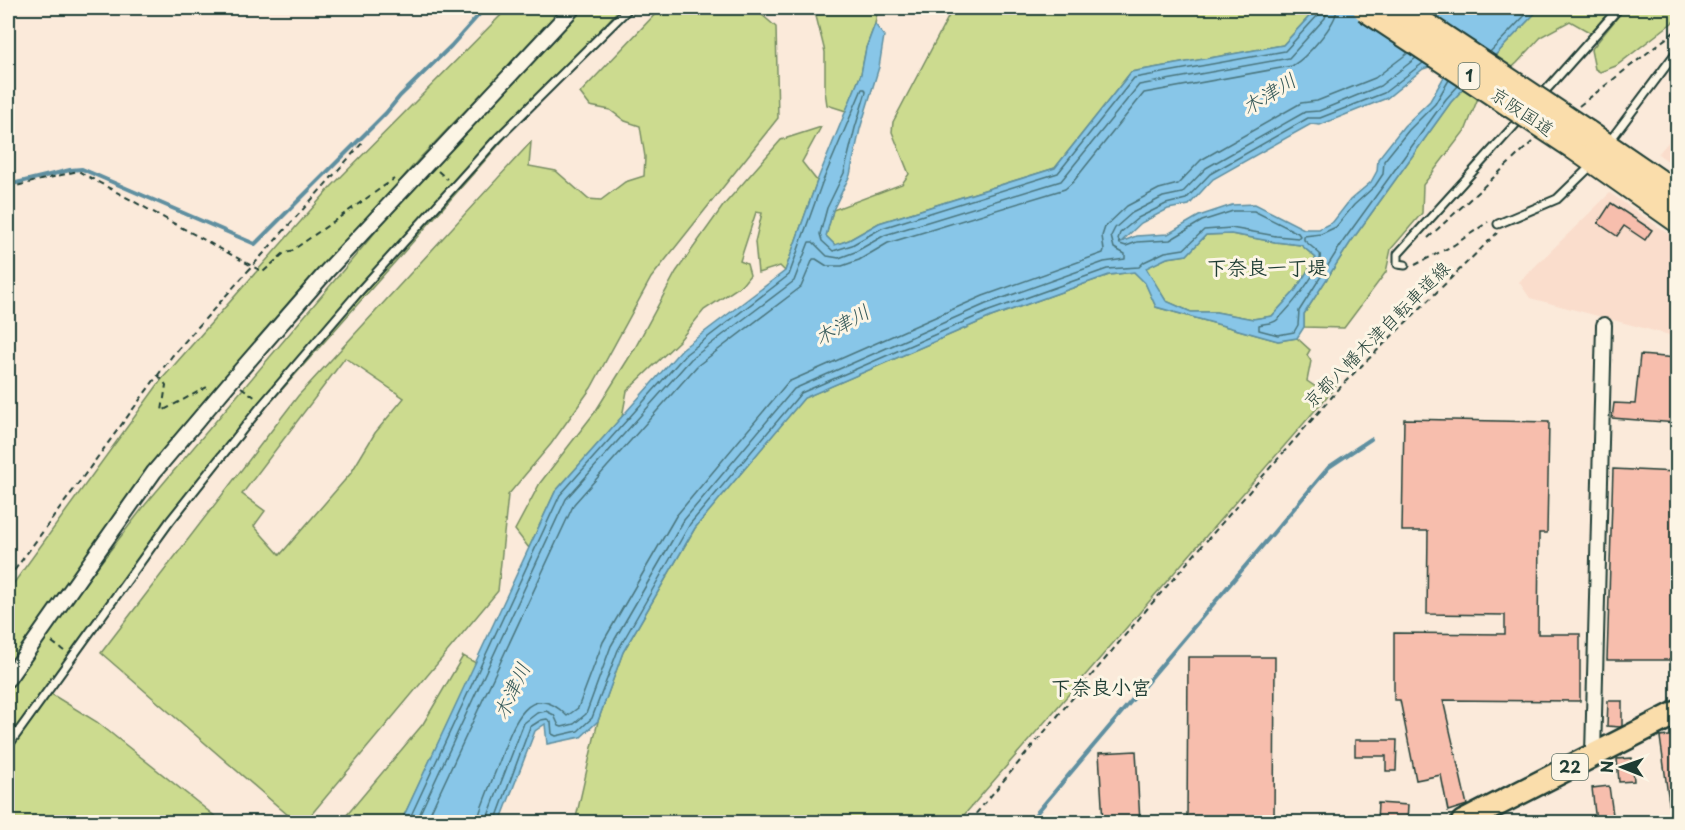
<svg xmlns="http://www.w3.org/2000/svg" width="1685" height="830" font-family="'Playpen Sans','Klee One',sans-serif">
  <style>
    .built { fill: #faddcc }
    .green { fill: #ccdb8f; stroke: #768c62; stroke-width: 1.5; fill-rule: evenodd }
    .water { fill: #88c6e8; stroke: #5e8fa0; stroke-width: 1.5; fill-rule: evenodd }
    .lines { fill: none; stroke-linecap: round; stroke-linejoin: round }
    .shore { stroke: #49747c; stroke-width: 1.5 }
    .stream { stroke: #5e8fa0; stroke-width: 4 }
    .building { fill: #f7bead; stroke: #1f3d34; stroke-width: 1.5 }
    .lane-casing { stroke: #1f3d34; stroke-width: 11 }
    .street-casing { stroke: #1f3d34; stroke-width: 18 }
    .primary-casing { stroke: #1f3d34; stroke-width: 27 }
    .highway-casing { stroke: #1f3d34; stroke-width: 30 }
    .path { stroke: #1f3d34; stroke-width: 2; stroke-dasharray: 6 4.5; stroke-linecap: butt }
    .lane { stroke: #fcf5e5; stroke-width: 7 }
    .street { stroke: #fcf5e5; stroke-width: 14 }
    .primary { stroke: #faddab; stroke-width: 22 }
    .highway { stroke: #faddab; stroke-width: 26 }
    .highway-bridge-casing { stroke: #1f3d34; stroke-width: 30; stroke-linecap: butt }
    .highway-bridge { stroke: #faddab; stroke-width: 26 }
    .labels { text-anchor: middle; stroke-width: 6; stroke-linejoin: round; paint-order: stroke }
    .shield { fill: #fcf5e5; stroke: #617469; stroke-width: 1.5 }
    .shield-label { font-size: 16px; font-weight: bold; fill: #1f3d34 }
    .street-label { font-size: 18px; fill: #1f3d34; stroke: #fcf5e5 }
    .water-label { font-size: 20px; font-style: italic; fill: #345858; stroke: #fcf5e5 }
    .neighbourhood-label { font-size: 20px; font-weight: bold; fill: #1f3d34; stroke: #fcf5e5 }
  </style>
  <rect width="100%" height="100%" fill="#fbeada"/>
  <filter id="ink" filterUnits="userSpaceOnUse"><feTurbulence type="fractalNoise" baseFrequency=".0167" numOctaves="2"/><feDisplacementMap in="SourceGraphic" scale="12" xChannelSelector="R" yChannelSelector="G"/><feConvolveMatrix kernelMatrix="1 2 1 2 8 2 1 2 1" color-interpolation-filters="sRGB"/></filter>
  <g filter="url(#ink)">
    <g class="built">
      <polygon points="1677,132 1677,168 1658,154"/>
      <polygon points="1610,193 1677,240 1677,337 1530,298 1519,282"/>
    </g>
    <g class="green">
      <polygon points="508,8 563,8 419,159 146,471 8,668 8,591 162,379 331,187"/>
      <polygon points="577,8 620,8 263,411 66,660 8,744 8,688 38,644 145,505 437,159"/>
      <path d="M661,8H754L776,27L778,118L651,278L591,388L551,444L508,495L498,591L305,822H296L101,653L298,396L531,142L529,166L556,171L588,199L601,200L625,182L644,176L645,157L640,126L625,121L610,110L590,106L580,93ZM345,358L404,398L375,433L351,473L280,555L254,526L265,511L242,494Z"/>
      <polygon points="814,8 878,8 875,24 866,48 861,74 846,111 827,105 825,91 825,52"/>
      <polygon points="953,8 1256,8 1263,10 1272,8 1317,8 1283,45 1131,72 1055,168 879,223 849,240 835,245 826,236 833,210 902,184 909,174 892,132 893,122"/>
      <polygon points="1540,8 1613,8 1591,33 1570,21 1542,36 1517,63 1478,98 1466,129 1423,185 1422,213 1391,249 1386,272 1344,328 1304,327 1304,314 1350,243 1451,102"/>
      <polygon points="1625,8 1677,8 1677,19 1616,66 1600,72 1595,69 1591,50"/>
      <polygon points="821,127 802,162 817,181 785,271 780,266 758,273 755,242 762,213 756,212 740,261 747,264 750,275 742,285 704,310 679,341 627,391 622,417 555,492 529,548 515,530 540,483 595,412 635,348 676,272 723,206 781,140"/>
      <polygon points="1231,234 1275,242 1301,245 1316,258 1295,291 1272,316 1253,319 1216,312 1191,312 1166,301 1145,268 1167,258 1187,255 1206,235"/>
      <polygon points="1134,272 1145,282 1156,307 1278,341 1297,338 1310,350 1307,355 1311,361 1307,381 1316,387 1325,379 1329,384 1332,380 1337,385 958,822 575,822 598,721 623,652 695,528 804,398 991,317 1109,275"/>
      <polygon points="463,656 476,663 401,822 341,822 423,724"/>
      <polygon points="48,692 97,722 222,822 8,822 8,753"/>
    </g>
    <path class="water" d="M1317,8H1540L1451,102L1350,243L1304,314V327L1297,338L1278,341L1156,307L1145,283L1134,272L1109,275L991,317L804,398L695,528L623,652L598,721L581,737L547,744L545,724L535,731L500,822H401L555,492L682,349L785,271L817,181L861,74L866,48L875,24L884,36L879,67L860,129L850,175L833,210L826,236L835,245L849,240L879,223L1055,168L1131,72L1283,45ZM1448,61L1444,77L1430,101L1404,126L1378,159L1377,171L1371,182L1350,200L1333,222L1319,229H1304L1255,204L1232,205L1199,216L1168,234L1136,236L1121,242L1141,223L1168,209L1189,205L1213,179L1311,124L1320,125L1387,98L1423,69ZM1231,234L1275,242L1301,245L1316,258L1295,291L1272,316L1253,319L1216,312H1191L1166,301L1146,268L1167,258L1187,255L1206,235Z"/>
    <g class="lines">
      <g class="shore">
        <polyline points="1490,52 1532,8"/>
        <path d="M1449,80L1435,104L1409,130L1384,161L1383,174L1375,186L1354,205L1336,227L1321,234L1304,236V240L1320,254C1324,267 1288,310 1277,320C1273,324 1265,323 1259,325V330L1278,335L1294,332L1298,325L1299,311L1344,240L1446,99L1458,86"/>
        <polyline points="408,822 560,495 686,354 789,275 822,183 862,89 865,89 866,92 855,128 844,173 827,208 820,234 822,241 833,251 852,245 882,228 1058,173 1134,78 1285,51 1319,14 1321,8"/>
        <polyline points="416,822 566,499 691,359 794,281 809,242 813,242 827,256 839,258 855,252 885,235 1061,181 1139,85 1289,58 1325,18 1328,8"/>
        <path d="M426,822L574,504L697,366L801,287L813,259H816L827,266H842L859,260L888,243L1065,189L1073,182L1144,93L1292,66C1306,58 1337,24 1337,8"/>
        <path d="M478,822L480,812C486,795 493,778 500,760C511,730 528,676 567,716L578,708L603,642L676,516L788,382L983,296L1103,253L1104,250L1102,236L1105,227L1127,206L1159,189L1178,184L1201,160L1301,103L1317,101L1375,78L1408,53"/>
        <polyline points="487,822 488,816 524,723 537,713 546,711 554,715 559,726 562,727 574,724 586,714 611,646 684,520 794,389 986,304 1104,262 1125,259 1125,254 1114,248 1111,236 1115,228 1132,213 1163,197 1182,193 1206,168 1305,112 1319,111 1380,86 1416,58"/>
        <polyline points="495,822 530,727 541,720 547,719 551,722 552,734 556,736 578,731 592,718 618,650 690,524 801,393 989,311 1107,269 1139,267 1144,262 1165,252 1184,249 1204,230 1231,228 1276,236 1298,238 1300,236 1298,233 1254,211 1233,211 1202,221 1170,240 1137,242 1126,246 1120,244 1118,239 1120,233 1138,218 1166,204 1186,199 1210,174 1308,118 1320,118 1384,93 1423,63"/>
      </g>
      <g class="stream">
        <polyline points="8,185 70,170 82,169 255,244 386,113 400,96 451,46 485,8"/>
        <polyline points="1029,822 1329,467 1371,439"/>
      </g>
    </g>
    <g class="building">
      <polygon points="1611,203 1652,230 1645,240 1624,226 1617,236 1598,223"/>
      <polygon points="1640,355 1677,358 1677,423 1612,418 1614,403 1635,404"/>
      <polygon points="1404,419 1549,422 1547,533 1539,533 1538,634 1580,634 1580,701 1443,700 1467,805 1448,811 1441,775 1416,780 1400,700 1394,700 1394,633 1505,634 1505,615 1427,614 1428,531 1402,531"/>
      <polygon points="1613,469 1677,472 1675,521 1677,521 1677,660 1607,660"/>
      <polygon points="1188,657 1275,657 1274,822 1187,822"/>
      <polygon points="1608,701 1622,701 1622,726 1620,727 1607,726"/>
      <polygon points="1677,735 1677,817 1671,817 1660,737"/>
      <polygon points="1355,740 1397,740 1396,771 1386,771 1386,756 1355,756"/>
      <polygon points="1136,751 1140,822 1103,822 1099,753"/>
      <polygon points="1632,758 1634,781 1619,782 1617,759"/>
      <polygon points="1609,786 1614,822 1596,822 1592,788"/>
      <polygon points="1378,803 1408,805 1407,822 1377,822"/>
    </g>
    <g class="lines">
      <g class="lane-casing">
        <g id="lane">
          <polyline points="1539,98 1619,8"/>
          <polyline points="1609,142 1678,50"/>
          <polyline points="1498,224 1557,199 1593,164"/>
          <polyline points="1405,265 1398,264 1398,254 1522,117"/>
          <polyline points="8,746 170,521 263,404 357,294 496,140 629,8"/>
        </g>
      </g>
      <g class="street-casing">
        <g id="street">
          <polyline points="8,679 154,472 232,380 327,271 573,8"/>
          <polyline points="1593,754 1604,325"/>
        </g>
      </g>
      <g class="primary-casing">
        <polyline id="primary" points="1463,822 1678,712"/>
      </g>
      <g class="highway-casing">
        <g id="highway">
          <polyline points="1586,133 1678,196"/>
          <polyline points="1573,145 1678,219"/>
        </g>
      </g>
      <g class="path">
        <polyline points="1579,106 1678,29"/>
        <polyline points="438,171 447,179"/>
        <polyline points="8,188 78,171 263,272 284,253 290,252 394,179"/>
        <polyline points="1428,238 1532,142"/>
        <polyline points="1415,265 1454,245 1488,222"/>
        <polyline points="158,375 166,385 162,411 207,387"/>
        <polyline points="241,387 256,398"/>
        <polyline points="8,579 172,356 364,141"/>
        <polyline points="52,642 64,651"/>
        <polyline points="969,822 1147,609 1344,383 1497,233"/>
      </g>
      <use href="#lane" class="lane"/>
      <use href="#street" class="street"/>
      <use href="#primary" class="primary"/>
      <use href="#highway" class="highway"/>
      <g class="highway-bridge-casing">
        <g id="highway-bridge">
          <polyline points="1366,8 1573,145"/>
          <polyline points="1398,8 1586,133"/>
        </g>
      </g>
      <use href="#highway-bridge" class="highway-bridge"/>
    </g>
  </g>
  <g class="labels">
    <g class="shield">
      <rect x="1458.5" y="63" width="21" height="26" rx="4.5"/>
      <rect x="1552" y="754" width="36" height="26" rx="4.5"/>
    </g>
    <g class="shield-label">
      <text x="1469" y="82">1</text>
      <text x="1570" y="773">22</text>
    </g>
    <g class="street-label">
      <text transform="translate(1522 112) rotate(34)" y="6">京阪国道</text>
      <text transform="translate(1377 335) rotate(-45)" y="6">京都八幡木津自転車道線</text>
    </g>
    <g class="water-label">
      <text transform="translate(1269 94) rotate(-32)" y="7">木津川</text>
      <text transform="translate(842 325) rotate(-30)" y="7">木津川</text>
      <text transform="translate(512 691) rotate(-65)" y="7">木津川</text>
    </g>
    <g class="neighbourhood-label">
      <text x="1267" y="275">下奈良一丁堤</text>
      <text x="1101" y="695">下奈良小宮</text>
    </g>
  </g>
  <rect width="1685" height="830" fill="none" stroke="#fcf5e5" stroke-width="30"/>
  <rect x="15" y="15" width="1655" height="800" fill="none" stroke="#1f3d34" stroke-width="2" filter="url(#ink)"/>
  <g transform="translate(1622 767) rotate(271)" stroke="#fcf5e5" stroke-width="4.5" paint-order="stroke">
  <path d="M0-4.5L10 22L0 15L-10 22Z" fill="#1f3d34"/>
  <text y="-9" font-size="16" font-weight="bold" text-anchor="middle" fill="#1f3d34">N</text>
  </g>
</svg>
